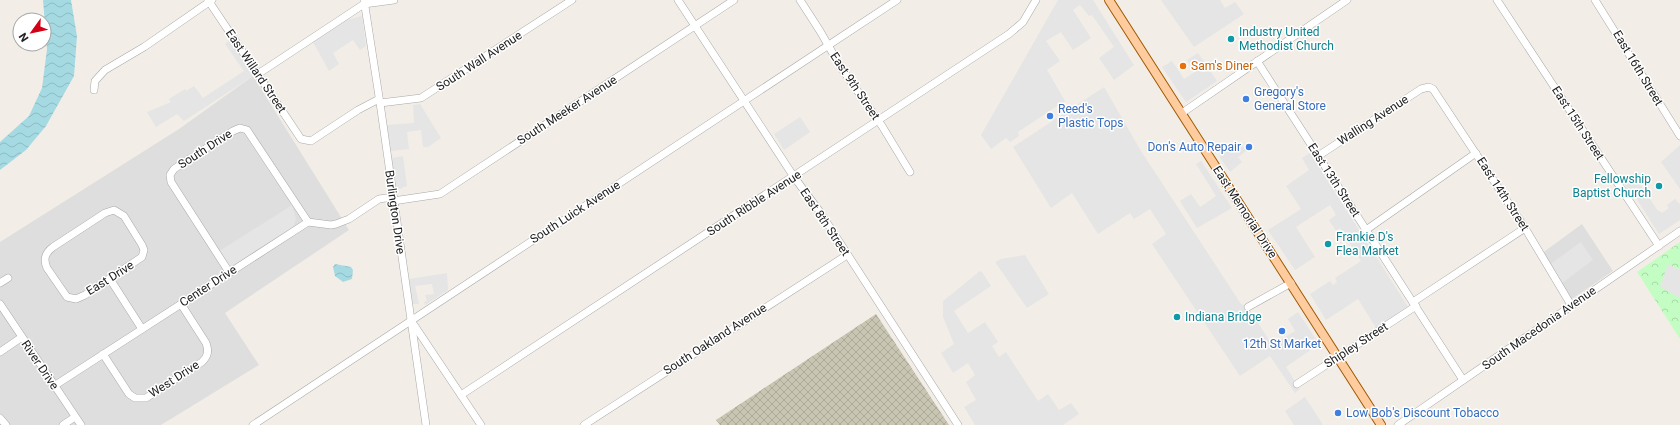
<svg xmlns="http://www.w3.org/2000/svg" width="1680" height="425" font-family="Roboto,sans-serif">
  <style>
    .residential { fill: #dfdede }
    .construction { fill: url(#construction-cross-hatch) }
    .park { fill: url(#park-crowns) }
    .parking { fill: #e5e5e5 }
    .water { fill: url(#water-waves) }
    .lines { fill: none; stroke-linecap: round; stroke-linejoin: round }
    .minor-casing { stroke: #a8a8a8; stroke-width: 8 }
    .major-casing { stroke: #9f5a00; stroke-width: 10 }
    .minor { stroke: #fff; stroke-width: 7 }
    .major { stroke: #ffcca0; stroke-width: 8 }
    .culture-dot { fill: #0f9aa8; stroke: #fff; stroke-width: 1.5 }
    .food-dot { fill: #e8710a; stroke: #fff; stroke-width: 1.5 }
    .shop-dot { fill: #3f7fe0; stroke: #fff; stroke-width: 1.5 }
    .labels { text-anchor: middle; stroke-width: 3; stroke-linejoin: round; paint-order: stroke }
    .culture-label { font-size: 12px; fill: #0d838f; stroke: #fff; text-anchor: start }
    .street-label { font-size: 12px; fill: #212121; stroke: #fff }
    .food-label { font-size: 12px; fill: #c56008; stroke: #fff; text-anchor: start }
    .shop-label { font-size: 12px; fill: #366cbe; stroke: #fff; text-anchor: start }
  </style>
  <defs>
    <pattern id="construction-cross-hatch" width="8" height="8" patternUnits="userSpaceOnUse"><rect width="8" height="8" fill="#c8c6b2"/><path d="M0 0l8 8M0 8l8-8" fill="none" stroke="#acaa99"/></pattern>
    <pattern id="park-crowns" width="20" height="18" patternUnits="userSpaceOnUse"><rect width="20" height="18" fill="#c4fdc3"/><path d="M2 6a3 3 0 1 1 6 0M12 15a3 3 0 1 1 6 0" fill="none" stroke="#a8d9a7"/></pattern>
    <pattern id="water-waves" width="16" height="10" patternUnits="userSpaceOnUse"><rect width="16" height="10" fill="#a5dae2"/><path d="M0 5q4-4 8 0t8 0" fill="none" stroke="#8ebbc2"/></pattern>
  </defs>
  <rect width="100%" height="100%" fill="#f2eee7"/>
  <g class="residential">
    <polygon points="253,76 349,230 225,313 259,365 161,425 0,425 0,242 179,129"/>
    <polygon points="1582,224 1613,271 1569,301 1541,254"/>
  </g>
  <polygon class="construction" points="876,314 949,425 720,425 716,420"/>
  <polygon class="park" points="1680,242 1680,339 1637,272"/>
  <g class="parking">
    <polygon points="1058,0 1093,0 1134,65 1114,80 1099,58 1114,47 1092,15 1089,16 1080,5 1073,10 1091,38 1073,50 1061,32 1046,41 1060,61 1047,70 1065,101 1018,132 1019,136 1010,142 1006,138 991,149 981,135"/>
    <polygon points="1161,0 1220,0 1225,8 1235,2 1244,14 1194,47"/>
    <polygon points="362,16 366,46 360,50 353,40 333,53 339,64 329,71 313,42 346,20"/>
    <polygon points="230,39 253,76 184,121 177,114 156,127 147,112 171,102 169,99 185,89 186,91 194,86 203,98 244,71 225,44"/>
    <polygon points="1198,53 1217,81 1186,102 1162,67 1172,61 1184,79 1195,72 1187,60"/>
    <polygon points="1104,87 1141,151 1241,304 1248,307 1272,345 1295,331 1288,319 1298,312 1319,344 1286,367 1300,389 1295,393 1270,356 1240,376 1152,244 1166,234 1150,209 1134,219 1130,213 1098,234 1072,193 1051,208 1013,147"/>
    <polygon points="420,104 441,138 428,147 423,147 421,130 407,132 409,149 391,151 387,125 414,123 413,105"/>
    <polygon points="800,117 810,132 784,150 774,134"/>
    <polygon points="1241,143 1246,151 1238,157 1242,162 1230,172 1219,156"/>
    <polygon points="1680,145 1680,189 1661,162"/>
    <polygon points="1310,153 1410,310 1378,331 1358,299 1326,320 1310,294 1330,281 1333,285 1337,282 1335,278 1361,261 1340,228 1336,231 1329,220 1336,215 1330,205 1296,227 1315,257 1295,270 1268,230 1301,209 1286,186 1309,170 1302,158"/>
    <polygon points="403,156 407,186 397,190 391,158"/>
    <polygon points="1201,161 1232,208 1197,228 1180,201 1191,194 1200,207 1216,196 1196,164"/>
    <polygon points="1640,173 1644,179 1639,183 1658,211 1660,211 1662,213 1669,208 1667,205 1675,199 1680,204 1680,220 1659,234 1631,190 1628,191 1624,184"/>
    <polygon points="292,205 296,219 293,227 230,267 218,252"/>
    <polygon points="1581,242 1593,260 1561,284 1549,265"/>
    <polygon points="1025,255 1049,294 1027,308 995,262 1001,259"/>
    <polygon points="1668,264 1680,270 1680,298 1660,287"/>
    <polygon points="980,271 982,272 991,286 954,311 968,333 985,322 998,342 992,346 999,357 1006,352 1038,401 1048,394 1059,410 1071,403 1079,414 1063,425 975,425 964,407 976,400 966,382 975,375 968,363 953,373 941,353 954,344 943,317 943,301"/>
    <polygon points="447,273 448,290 425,305 424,302 427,301 425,295 434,294 432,284 415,286 419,304 412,304 409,279"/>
    <polygon points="1305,397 1323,425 1294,425 1285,411"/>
  </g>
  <g class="water">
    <polygon points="43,0 71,0 77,36 74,76 46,126 26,150 0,170 0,142 29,116 42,88 47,49"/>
    <polygon points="335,264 351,267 353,270 352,279 343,282 335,276 333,267"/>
  </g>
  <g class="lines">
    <g class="minor-casing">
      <g id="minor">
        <polyline points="208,0 301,139 311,141 358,110 379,99"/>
        <polyline points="364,0 380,103 426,425"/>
        <polyline points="678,0 794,177 820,212 958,425"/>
        <polyline points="800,0 820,31 840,66 882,126 910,172"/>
        <polyline points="1497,0 1659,246"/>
        <polyline points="1595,0 1680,136"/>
        <polyline points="1257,61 1463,380"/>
        <polyline points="258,74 364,4 394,0"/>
        <polyline points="94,90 95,81 105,70 144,47 212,0"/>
        <polyline points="380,103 421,98 572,0"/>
        <polyline points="1182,113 1347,0"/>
        <polyline points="1318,156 1421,89 1429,87 1433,89 1525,228 1571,305"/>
        <polyline points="393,201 440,194 734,0"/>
        <path d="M114,210L124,216L142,245L144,250L142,257L85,295L76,299L67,297L47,268C43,259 45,253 53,247L105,213Z"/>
        <polyline points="1366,230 1476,153"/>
        <polyline points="229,272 171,182 170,175 174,169 233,131 240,128 247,130 308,222"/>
        <polyline points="110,279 142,329"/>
        <polyline points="0,283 8,278"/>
        <polyline points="1413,302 1525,228"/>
        <polyline points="0,304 81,425"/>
        <polyline points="1248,307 1291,283"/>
        <polyline points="412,322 481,425"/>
        <polyline points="0,352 22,337"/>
        <path d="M103,354L129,394L135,398H146L202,362C208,356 209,351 206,343L181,304"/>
        <polyline points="1297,384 1416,306"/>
        <polyline points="54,386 308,222 331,225 336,224 349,219 379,199 393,197"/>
        <polyline points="461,395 1009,34 1023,22 1036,0"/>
        <polyline points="0,418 6,425"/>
        <polyline points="63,425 75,417"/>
        <polyline points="253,425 897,0"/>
        <polyline points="584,425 847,255"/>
        <polyline points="1398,425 1680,231"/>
      </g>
    </g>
    <g class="major-casing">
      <polyline id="major" points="1109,0 1381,425"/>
    </g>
    <use href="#minor" class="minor"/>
    <use href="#major" class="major"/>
  </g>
  <g class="culture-dot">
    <circle cx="1231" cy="39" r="4"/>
    <circle cx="1659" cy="186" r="4"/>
    <circle cx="1328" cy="244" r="4"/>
    <circle cx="1177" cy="317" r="4"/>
  </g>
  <circle class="food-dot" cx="1183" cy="66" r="4"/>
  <g class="shop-dot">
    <circle cx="1246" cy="99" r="4"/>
    <circle cx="1050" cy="116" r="4"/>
    <circle cx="1249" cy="147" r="4"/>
    <circle cx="1282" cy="331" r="4"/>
    <circle cx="1338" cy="413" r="4"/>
  </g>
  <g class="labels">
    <g class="culture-label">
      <text x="1239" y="36">Industry United<tspan x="1239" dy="14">Methodist Church</tspan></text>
      <text x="1651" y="183" text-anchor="end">Fellowship<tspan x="1651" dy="14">Baptist Church</tspan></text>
      <text x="1336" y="241">Frankie D's<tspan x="1336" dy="14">Flea Market</tspan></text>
      <text x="1185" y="321">Indiana Bridge</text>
    </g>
    <g class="street-label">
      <text transform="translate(479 61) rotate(-33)" y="4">South Wall Avenue</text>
      <text transform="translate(1638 68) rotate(59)" y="4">East 16th Street</text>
      <text transform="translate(256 71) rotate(56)" y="4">East Willard Street</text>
      <text transform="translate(855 86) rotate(56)" y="4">East 9th Street</text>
      <text transform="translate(567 110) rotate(-33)" y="4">South Meeker Avenue</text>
      <text transform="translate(1373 120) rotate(-33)" y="4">Walling Avenue</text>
      <text transform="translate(1578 123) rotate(57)" y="4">East 15th Street</text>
      <text transform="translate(205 149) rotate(-33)" y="4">South Drive</text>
      <text transform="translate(1334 180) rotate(57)" y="4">East 13th Street</text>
      <text transform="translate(1503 194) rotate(57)" y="4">East 14th Street</text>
      <text transform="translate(754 203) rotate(-33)" y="4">South Ribble Avenue</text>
      <text transform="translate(395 212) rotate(82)" y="4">Burlington Drive</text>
      <text transform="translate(575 212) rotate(-33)" y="4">South Luick Avenue</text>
      <text transform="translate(1245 212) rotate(57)" y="4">East Memorial Drive</text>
      <text transform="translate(825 222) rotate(56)" y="4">East 8th Street</text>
      <text transform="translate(110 278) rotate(-32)" y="4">East Drive</text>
      <text transform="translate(208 286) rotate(-33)" y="4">Center Drive</text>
      <text transform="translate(1539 328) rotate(-35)" y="4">South Macedonia Avenue</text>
      <text transform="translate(715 339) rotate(-33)" y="4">South Oakland Avenue</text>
      <text transform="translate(1356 345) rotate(-33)" y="4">Shipley Street</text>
      <text transform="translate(40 365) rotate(56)" y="4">River Drive</text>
      <text transform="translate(174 379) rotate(-33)" y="4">West Drive</text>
    </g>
    <g class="food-label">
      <text x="1191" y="70">Sam's Diner</text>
    </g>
    <g class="shop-label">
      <text x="1254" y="96">Gregory's<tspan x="1254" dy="14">General Store</tspan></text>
      <text x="1058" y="113">Reed's<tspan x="1058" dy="14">Plastic Tops</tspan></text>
      <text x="1241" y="151" text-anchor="end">Don's Auto Repair</text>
      <text x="1282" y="348" text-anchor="middle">12th St Market</text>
      <text x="1346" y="417">Low Bob's Discount Tobacco</text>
    </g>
  </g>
  <g transform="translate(32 32) rotate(237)"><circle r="19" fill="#ffffff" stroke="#a6a6a6"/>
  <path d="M0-3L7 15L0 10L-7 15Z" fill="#d30015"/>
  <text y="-6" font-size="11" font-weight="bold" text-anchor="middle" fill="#212121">N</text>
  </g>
</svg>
